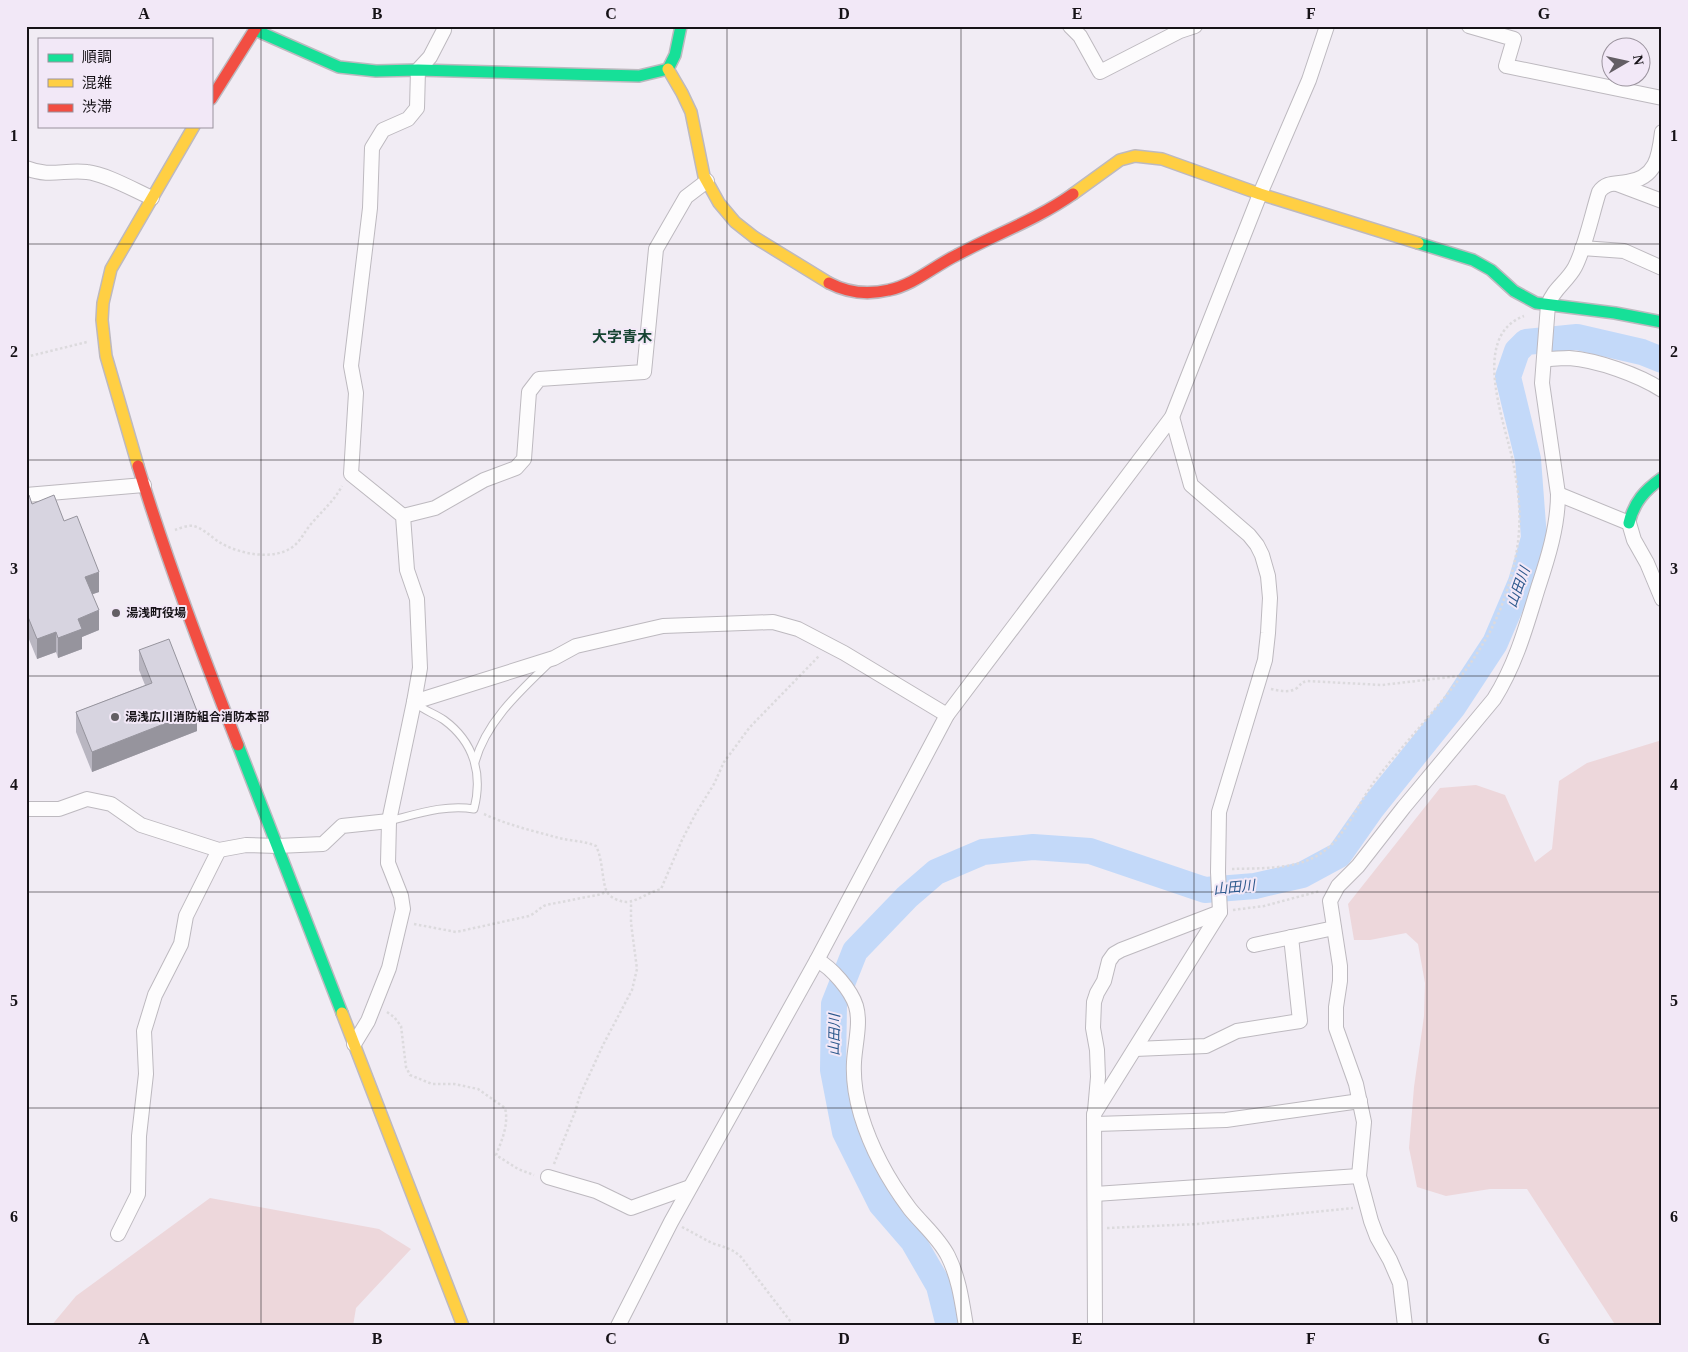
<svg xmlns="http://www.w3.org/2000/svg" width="1688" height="1352" font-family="'Times New Roman','Noto Sans JP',serif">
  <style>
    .green { fill: #edd7db }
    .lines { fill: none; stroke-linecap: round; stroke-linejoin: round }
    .river { stroke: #c3d9f9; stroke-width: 26 }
    .lane-casing { stroke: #bdb9bf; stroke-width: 9 }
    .street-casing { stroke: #bdb9bf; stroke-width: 16 }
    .fast-casing { stroke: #bdb9bf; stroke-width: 14 }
    .slow-casing { stroke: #bdb9bf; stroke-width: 14 }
    .jam-casing { stroke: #bdb9bf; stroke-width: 14 }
    .path { stroke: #dcdadd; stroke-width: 2.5; stroke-dasharray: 2.5 2.5; stroke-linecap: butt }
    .lane { stroke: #fdfcfd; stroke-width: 7 }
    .street { stroke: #fdfcfd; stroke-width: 14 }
    .fast { stroke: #16e098; stroke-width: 11 }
    .slow { stroke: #ffcf43; stroke-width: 11 }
    .jam { stroke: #f24e42; stroke-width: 11 }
    .wall { fill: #b9b6c1 }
    .shaded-wall { fill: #96949d }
    .building { fill: #d7d4e0; stroke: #96949d }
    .grid { fill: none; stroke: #161217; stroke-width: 1; stroke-opacity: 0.55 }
    .poi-dot { fill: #635e64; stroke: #f2e8f7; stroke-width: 2 }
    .labels { text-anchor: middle; stroke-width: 4; stroke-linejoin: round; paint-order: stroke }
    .poi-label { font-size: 12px; font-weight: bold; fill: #161217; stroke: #f2e8f7; text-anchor: start }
    .water-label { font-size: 14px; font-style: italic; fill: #2c588c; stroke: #f2e8f7 }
    .quarter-label { font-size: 15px; font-weight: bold; fill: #164432; stroke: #f2e8f7 }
    .neatline { fill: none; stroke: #161217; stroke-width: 2 }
    .grid-label { font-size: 16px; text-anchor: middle; font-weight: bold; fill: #161217 }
  </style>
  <rect width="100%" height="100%" fill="#f1ecf4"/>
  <g class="green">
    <polygon points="1662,740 1662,1326 1616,1326 1527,1189 1490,1189 1446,1196 1417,1187 1409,1148 1414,1087 1424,1016 1425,983 1418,944 1406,933 1370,940 1354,940 1348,904 1440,788 1476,785 1505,795 1535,862 1552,849 1559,781 1587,763"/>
    <polygon points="210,1198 379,1229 411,1249 356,1308 353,1326 51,1326 76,1296"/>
  </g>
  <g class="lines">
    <polyline class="river" points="949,1326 939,1286 913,1241 881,1204 845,1132 833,1070 834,1004 855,951 907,897 936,872 983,852 1033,847 1090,851 1205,890 1255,886 1302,875 1339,855 1372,808 1453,707 1495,643 1521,582 1534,538 1528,459 1508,377 1517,351 1526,342 1577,337 1642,352 1662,360"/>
    <g class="lane-casing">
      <g id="lane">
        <path d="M475,762C486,722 519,692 548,664"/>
        <path d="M389,821C417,814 446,804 474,809C483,774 474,742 444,720C434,713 424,711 414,702"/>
      </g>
    </g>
    <g class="street-casing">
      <g id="street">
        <polyline points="1070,26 1080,36 1100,72 1180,31 1195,26"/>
        <polyline points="1469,26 1514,39 1506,66 1662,98"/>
        <path d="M26,168C51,178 64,169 87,172C106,174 134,190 152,198"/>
        <polyline points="1617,184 1662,201"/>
        <polyline points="1582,248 1624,251 1662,268"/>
        <path d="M1545,359C1553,359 1561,358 1569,358C1597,360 1639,375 1662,390"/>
        <polyline points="1558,494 1629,523 1634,540 1647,563 1662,599"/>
        <polyline points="26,495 144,485"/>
        <polyline points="403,516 435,508 484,480 516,468 524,459 529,392 539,379 644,372 656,249 686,197 707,181"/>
        <polyline points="414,702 554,658 576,646 663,626 773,622 798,629 844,653 947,715"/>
        <polyline points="26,809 59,809 87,799 111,804 141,825 219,850 246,845 277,846 323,844 342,826 389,821"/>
        <polyline points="1254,945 1334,928"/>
        <path d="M817,960C832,968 851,990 856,1006C861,1023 855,1044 854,1062C853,1080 856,1098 861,1115C871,1148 889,1181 910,1209C923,1225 939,1238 948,1256C959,1278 962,1302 966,1326"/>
        <polyline points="354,1044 368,1021 389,968 403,909 401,896 388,863 389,821 414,702 420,668 417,599 407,570 403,516 351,474 356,393 351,366 370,208 372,148 383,130 408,119 417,108 418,70 430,57 444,30 444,26"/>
        <polyline points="1135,1049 1206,1046 1237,1031 1300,1021 1291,937"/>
        <polyline points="1095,1111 1098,1077 1097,1050 1093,1028 1094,1002 1097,993 1104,981 1109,961 1114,954 1121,950 1220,912"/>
        <polyline points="1095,1124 1226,1120 1360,1101"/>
        <polyline points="548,1177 596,1191 631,1208 690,1187"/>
        <polyline points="1095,1194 1359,1176"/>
        <polyline points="118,1234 138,1194 139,1136 146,1074 144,1031 155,995 181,944 186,916 219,850"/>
        <polyline points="618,1326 671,1222 817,960 947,715 1172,417 1260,194 1309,80 1327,26"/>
        <polyline points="1095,1326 1094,1114 1220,912 1218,872 1219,812 1265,660 1268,633 1270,598 1268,576 1262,555 1257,545 1249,535 1191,485 1172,417"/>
        <path d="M1405,1326L1400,1283L1390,1260L1377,1237L1371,1221L1359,1176L1364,1122L1356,1084L1336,1028V1007L1340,981V966L1330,901L1338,886L1358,866L1404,807L1494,699C1516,664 1526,627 1538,588C1548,558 1558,526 1558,494L1542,383L1548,305C1553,289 1567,282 1575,267C1585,248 1592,214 1599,192C1606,182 1615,184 1627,182C1656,178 1659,157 1662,132"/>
      </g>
    </g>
    <g class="fast-casing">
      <g id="fast">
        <polyline points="255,30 339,67 376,71 418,70 639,76 668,69 675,55 681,26"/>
        <polyline points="1418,243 1473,260 1491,270 1514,291 1536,303 1615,313 1662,322"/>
        <path d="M1629,523C1634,502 1645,490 1662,478"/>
        <polyline points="238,745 342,1013"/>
      </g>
    </g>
    <g class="slow-casing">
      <g id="slow">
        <polyline points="668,69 682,93 691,112 704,176 719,203 735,222 754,237 829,283"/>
        <polyline points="1073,194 1120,160 1135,156 1162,159 1260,194 1418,243"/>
        <polyline points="138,466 106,356 102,320 103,303 111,269 194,126"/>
        <polyline points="342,1013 463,1326"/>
      </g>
    </g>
    <g class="jam-casing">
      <g id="jam">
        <polyline points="211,99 257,26"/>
        <path d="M829,283C848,293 868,295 889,290C914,285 934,266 957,255C996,234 1036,220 1073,194"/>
        <path d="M138,466C167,561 202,653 238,745"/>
      </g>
    </g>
    <g class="path">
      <polyline points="26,357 87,342"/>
      <path d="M175,530C180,528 188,525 193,526C203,528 210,536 219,542C238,554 276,562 295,545C301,540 305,531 311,524C322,511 334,501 342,486"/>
      <path d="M1271,689C1280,691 1290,693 1297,688C1301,684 1302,682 1307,681L1382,685L1459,676"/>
      <path d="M484,814C507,825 534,831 559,838C571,841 585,841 596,846C603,859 602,883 607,892C611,899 624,904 632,901C642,898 650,892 661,889L682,840L696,813L714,784L724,762L750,727L819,656"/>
      <path d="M1232,869C1260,868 1295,870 1320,854C1344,839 1358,804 1374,782C1410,735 1454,693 1484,642C1501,615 1514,574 1518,542C1521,517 1519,493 1514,467C1507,427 1468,337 1524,316"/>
      <polyline points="1233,910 1264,906 1320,891"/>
      <path d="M414,924L456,932L529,916C536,913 539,908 546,905L602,894L606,891"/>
      <path d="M387,1012L394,1017L401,1026L406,1067L410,1075L432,1084H454L478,1089L505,1108C509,1124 502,1140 496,1155L518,1169L534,1175"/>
      <polyline points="554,1164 575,1112 580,1095 603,1045 632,990 637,969 631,923 631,902"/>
      <path d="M682,1227C692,1232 702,1238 712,1243C723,1247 732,1248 741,1257L794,1326"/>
      <polyline points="1107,1228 1198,1224 1353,1208"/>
    </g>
    <use href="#lane" class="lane"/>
    <use href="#street" class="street"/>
    <use href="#fast" class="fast"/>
    <use href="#slow" class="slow"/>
    <use href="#jam" class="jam"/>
  </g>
  <g class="wall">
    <polygon points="26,496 32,504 64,521 99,592 92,594 99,630 82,637 82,649 58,658 56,652 37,659 26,632"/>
    <polygon points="139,650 197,731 92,772 76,732 76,712 145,685 139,670"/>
  </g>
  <g class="shaded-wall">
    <polygon points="99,572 99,592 85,597 85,577"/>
    <polygon points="99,610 99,630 82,637 82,649 58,658 58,638 78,619"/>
    <polygon points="56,632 56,652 37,659 37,639"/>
    <polygon points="197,711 197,731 92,772 92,752"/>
  </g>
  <g class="building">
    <polygon points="29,495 32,504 54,495 64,521 77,516 99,572 85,577 99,610 78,619 82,629 58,638 56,632 37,639 26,612 26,496"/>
    <polygon points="169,639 197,711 92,752 76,712 152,683 139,650"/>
  </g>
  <path class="grid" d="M261,26V1326M494,26V1326M727,26V1326M961,26V1326M1194,26V1326M1427,26V1326M26,244H1662M26,460H1662M26,676H1662M26,892H1662M26,1108H1662"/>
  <g class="poi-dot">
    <circle cx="116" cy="613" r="5"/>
    <circle cx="115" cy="717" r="5"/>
  </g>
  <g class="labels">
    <g class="poi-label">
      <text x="126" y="617">湯浅町役場</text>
      <text x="125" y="721">湯浅広川消防組合消防本部</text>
    </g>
    <g class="water-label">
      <text transform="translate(1518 587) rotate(-70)" y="5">山田川</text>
      <text transform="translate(1234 887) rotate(-6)" y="5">山田川</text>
      <text transform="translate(834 1035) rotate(-89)" y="5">山田川</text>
    </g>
    <g class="quarter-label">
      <text x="622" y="342">大字青木</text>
    </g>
  </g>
  <rect width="1688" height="1352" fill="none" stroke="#f2e8f7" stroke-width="55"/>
  <rect x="38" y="38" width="175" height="90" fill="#f2e8f7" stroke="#9a929d"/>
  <rect x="48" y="54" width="25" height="8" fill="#16e098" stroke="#9a929d"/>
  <text x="82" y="62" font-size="15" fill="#161217">順調</text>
  <rect x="48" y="79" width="25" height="8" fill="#ffcf43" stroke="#9a929d"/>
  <text x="82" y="88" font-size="15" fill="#161217">混雑</text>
  <rect x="48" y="104" width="25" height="8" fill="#f24e42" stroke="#9a929d"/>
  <text x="82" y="112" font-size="15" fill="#161217">渋滞</text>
  <g transform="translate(1626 62) rotate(81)"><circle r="24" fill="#f2e8f7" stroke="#9a929d"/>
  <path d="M0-4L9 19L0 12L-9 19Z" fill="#635e64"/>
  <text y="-8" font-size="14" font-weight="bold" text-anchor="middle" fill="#161217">N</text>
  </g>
  <rect x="28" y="28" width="1632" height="1296" class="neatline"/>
  <g class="grid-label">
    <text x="144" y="19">A</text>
    <text x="377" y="19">B</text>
    <text x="611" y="19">C</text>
    <text x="844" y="19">D</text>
    <text x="1077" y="19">E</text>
    <text x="1311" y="19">F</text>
    <text x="1544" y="19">G</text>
    <text x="14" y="141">1</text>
    <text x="1674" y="141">1</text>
    <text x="14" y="357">2</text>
    <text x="1674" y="357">2</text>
    <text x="14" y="574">3</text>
    <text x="1674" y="574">3</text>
    <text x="14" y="790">4</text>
    <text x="1674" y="790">4</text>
    <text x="14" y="1006">5</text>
    <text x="1674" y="1006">5</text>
    <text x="14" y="1222">6</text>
    <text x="1674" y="1222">6</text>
    <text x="144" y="1344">A</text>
    <text x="377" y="1344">B</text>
    <text x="611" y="1344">C</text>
    <text x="844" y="1344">D</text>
    <text x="1077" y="1344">E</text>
    <text x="1311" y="1344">F</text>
    <text x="1544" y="1344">G</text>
  </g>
</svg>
